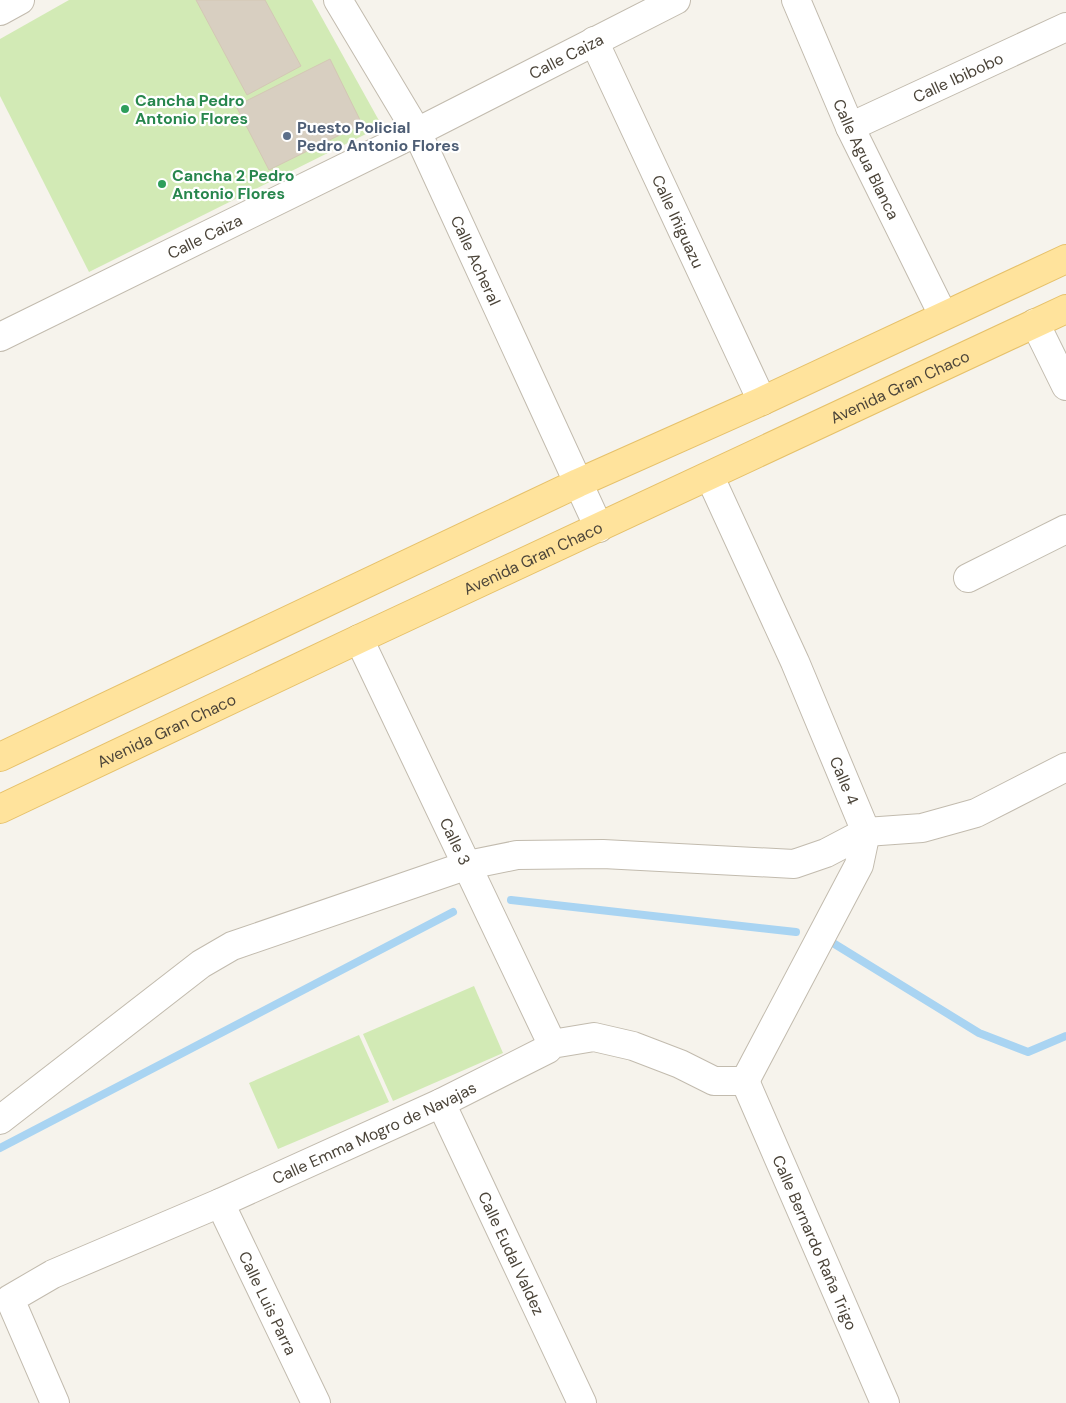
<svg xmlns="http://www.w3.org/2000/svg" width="1066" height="1403" font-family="'DM Sans',sans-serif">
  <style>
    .green { fill: #d2eab5 }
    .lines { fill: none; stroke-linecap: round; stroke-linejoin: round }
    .stream { stroke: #a9d4f2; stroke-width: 8 }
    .building { fill: #d8cfc1; stroke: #d3c7b4 }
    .minor-casing { stroke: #c2bbae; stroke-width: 30 }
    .major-casing { stroke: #e6c16a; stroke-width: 30 }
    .minor { stroke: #fff; stroke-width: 28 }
    .major { stroke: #ffe39c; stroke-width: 28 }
    .leisure-dot { fill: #2e9e5b; stroke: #fff; stroke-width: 2 }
    .service-dot { fill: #5c6f8a; stroke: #fff; stroke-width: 2 }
    .labels { text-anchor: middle; stroke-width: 4.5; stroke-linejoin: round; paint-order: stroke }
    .street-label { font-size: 16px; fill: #4b4439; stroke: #fff }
    .leisure-label { font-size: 16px; font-weight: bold; fill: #27864d; stroke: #fff; text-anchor: start }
    .service-label { font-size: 16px; font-weight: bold; fill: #4e5e75; stroke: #fff; text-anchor: start }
  </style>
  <rect width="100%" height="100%" fill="#f6f3ec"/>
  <g class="green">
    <polygon points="69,0 312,0 382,126 89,272 0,96 0,39"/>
    <polygon points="474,986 503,1053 393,1101 363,1034"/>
    <polygon points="359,1035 389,1102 278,1149 249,1083"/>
  </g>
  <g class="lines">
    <g class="stream">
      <polyline points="511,900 796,932"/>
      <polyline points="833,943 979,1033 1028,1052 1066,1036"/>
      <polyline points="0,1148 453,912"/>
    </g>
  </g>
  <g class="building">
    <polygon points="196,0 265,0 301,66 247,95"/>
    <polygon points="330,59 362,124 269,170 236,106"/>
  </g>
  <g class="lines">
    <g class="minor-casing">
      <g id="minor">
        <path id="s1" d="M338,0L417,132L599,528"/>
        <path id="s2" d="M796,0L850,127L943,315"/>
        <polyline points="0,11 20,0"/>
        <path id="s3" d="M594,41L762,401"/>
        <path id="s4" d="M850,127L1066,27"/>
        <polyline points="1035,323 1066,386"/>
        <path id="s5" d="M0,337L417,132L676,0"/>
        <path id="s6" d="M710,477L795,662L866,832L859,865L745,1081"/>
        <polyline points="968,578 1066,529"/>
        <path id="s7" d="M359,639L552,1044"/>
        <path id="s8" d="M745,1081L885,1403"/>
        <path id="s9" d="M441,1103L582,1403"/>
        <polyline points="0,1120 201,964 232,946 468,865 517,855 603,854 794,864 826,853 866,832 922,828 976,813 1066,767"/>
        <path id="s10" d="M220,1203L316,1403"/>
        <path id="s11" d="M55,1403L10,1299L53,1274L220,1203L441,1103L548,1049L552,1044L594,1037L633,1046L680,1064L714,1081H745"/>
      </g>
    </g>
    <g class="major-casing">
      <g id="major">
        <polyline points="0,757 578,483 762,401 1066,259"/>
        <path id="s12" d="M0,809L359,639L1066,309"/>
      </g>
    </g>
    <use href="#minor" class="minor"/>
    <use href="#major" class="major"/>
  </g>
  <g class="leisure-dot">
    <circle cx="125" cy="109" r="5"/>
    <circle cx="162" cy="184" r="5"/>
  </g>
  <circle class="service-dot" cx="287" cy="136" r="5"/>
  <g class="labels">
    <g class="street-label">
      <text dy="6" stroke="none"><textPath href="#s5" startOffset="632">Calle Caiza</textPath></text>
      <text dy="6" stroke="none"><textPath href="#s4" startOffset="119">Calle Ibibobo</textPath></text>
      <text dy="6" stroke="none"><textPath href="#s2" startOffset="174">Calle Agua Blanca</textPath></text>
      <text dy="6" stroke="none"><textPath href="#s3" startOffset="199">Calle Iñiguazu</textPath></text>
      <text dy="6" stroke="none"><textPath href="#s5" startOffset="228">Calle Caiza</textPath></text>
      <text dy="6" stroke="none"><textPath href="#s1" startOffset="295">Calle Acheral</textPath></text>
      <text dy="6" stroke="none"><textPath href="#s12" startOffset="994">Avenida Gran Chaco</textPath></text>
      <text dy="6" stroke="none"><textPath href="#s12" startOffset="589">Avenida Gran Chaco</textPath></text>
      <text dy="6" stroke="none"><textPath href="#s12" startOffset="184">Avenida Gran Chaco</textPath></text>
      <text dy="6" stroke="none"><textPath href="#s6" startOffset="332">Calle 4</textPath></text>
      <text dy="6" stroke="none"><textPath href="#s7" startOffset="224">Calle 3</textPath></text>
      <text dy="6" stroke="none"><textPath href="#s11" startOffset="514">Calle Emma Mogro de Navajas</textPath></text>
      <text dy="6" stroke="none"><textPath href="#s8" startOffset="176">Calle Bernardo Raña Trigo</textPath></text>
      <text dy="6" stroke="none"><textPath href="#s9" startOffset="166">Calle Eudal Valdez</textPath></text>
      <text dy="6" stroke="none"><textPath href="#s10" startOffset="111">Calle Luis Parra</textPath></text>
    </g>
    <g class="leisure-label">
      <text x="135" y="106">Cancha Pedro<tspan x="135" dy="18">Antonio Flores</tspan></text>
      <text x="172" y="181">Cancha 2 Pedro<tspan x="172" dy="18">Antonio Flores</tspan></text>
    </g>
    <g class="service-label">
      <text x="297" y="133">Puesto Policial<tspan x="297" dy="18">Pedro Antonio Flores</tspan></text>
    </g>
  </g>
</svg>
